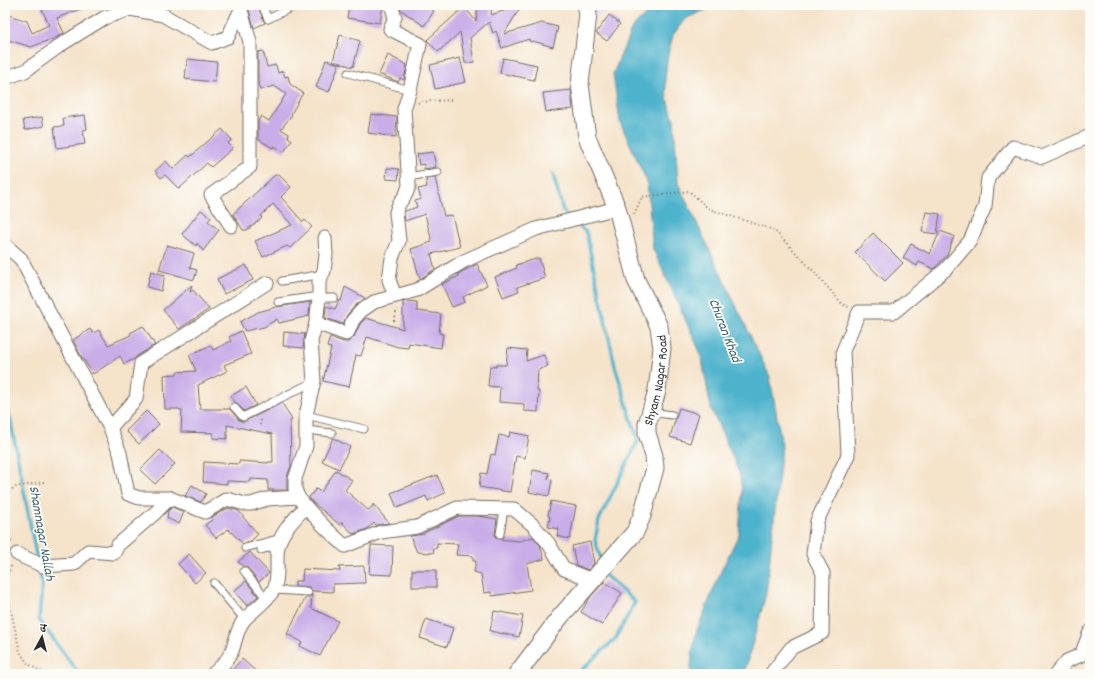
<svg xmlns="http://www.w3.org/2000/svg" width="1095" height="679" font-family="Dekko,'Playpen Sans Deva',sans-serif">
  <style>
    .built { fill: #e1d4f4 }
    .water { fill: #4db2cc; stroke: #3c6e7c }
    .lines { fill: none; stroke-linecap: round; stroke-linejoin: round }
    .stream { stroke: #4db2cc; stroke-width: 3.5 }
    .building { fill: #c9ade8 }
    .service-casing { stroke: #726b63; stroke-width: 9 }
    .minor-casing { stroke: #726b63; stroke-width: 15 }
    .tertiary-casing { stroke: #726b63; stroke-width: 19 }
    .path { stroke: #726b63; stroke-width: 2; stroke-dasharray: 1 3; stroke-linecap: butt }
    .service { stroke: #fff; stroke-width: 7 }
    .minor { stroke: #fff; stroke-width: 13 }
    .tertiary { stroke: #fff; stroke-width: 17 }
    .labels { text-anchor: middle; stroke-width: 3.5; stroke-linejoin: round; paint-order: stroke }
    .street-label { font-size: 13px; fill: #2b2b2b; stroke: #fdfcf7 }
    .water-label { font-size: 14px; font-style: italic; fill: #39616b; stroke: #fdfcf7 }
  </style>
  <rect width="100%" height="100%" fill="#fdfcf7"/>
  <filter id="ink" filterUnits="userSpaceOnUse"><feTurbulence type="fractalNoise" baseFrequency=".025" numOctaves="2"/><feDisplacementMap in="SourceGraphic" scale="8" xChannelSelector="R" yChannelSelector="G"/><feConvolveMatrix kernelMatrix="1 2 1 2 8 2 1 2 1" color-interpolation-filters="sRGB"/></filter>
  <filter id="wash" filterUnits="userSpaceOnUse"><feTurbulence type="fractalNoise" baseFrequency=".012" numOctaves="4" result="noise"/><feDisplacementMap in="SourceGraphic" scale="16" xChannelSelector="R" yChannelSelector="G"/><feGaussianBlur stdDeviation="0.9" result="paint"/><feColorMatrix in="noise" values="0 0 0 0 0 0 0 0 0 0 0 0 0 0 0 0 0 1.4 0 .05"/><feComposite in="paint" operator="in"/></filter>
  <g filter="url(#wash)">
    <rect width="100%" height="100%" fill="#f5e3ca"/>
    <polygon class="built" points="590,5 631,5 592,16"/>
    <polygon class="water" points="656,5 716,5 685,19 673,35 668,54 665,78 667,98 674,119 678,183 770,377 782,446 766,594 744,674 690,674 693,647 697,630 721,571 739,534 742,492 740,476 734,460 711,409 701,354 653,249 647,182 620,122 613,74 632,28"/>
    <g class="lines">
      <g class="stream">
        <polyline points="553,174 563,211 569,217"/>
        <polyline points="575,223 586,232 615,366 638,441 599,520 595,540 602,563"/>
        <polyline points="5,409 10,417 37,560"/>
        <polyline points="39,568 42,583 39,620 79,674"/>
        <polyline points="577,674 616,638 635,602 606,576 605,575"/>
      </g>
    </g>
    <g id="blocks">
      <g class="building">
        <polygon points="40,5 88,6 57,18 64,33 52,40 52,39 31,47 5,39 5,14 27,21 32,33 49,25"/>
        <polygon points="251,5 257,5 265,23 254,28 249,10"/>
        <polygon points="349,5 383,5 380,23 347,18"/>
        <polygon points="399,5 426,5 434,11 424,26 401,10"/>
        <polygon points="478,5 492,5 491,15 522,5 504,34 542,23 558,27 553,47 533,41 530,42 529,39 502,48 496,31 493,33 489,22 470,38 474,62 465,63 460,32 438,52 427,40 464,7 476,21"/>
        <polygon points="609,15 620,24 607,41 596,33"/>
        <polygon points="340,35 360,41 353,67 333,61"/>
        <polygon points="263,51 267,67 276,65 278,73 283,71 285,77 288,76 290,84 303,93 291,114 292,115 281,129 289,134 288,137 292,140 284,152 274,146 273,148 258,139 258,121 261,116 269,121 286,94 274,86 260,90 258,82 258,52"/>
        <polygon points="388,55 407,65 404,80 400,78 398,82 379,74"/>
        <polygon points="460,58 466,82 435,89 430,65"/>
        <polygon points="503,58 537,65 534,80 500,73"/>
        <polygon points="187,59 217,62 215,82 185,79"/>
        <polygon points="326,60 339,64 329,92 316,87"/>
        <polygon points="571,90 573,109 546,112 543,93"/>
        <polygon points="371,114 397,117 396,137 368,133"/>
        <polygon points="85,115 87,129 83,130 85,144 57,148 54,127 64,126 63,118"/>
        <polygon points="42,117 44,126 25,130 23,120"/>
        <polygon points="222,129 232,140 228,143 233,148 211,167 207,163 179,189 165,175 161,178 155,171 166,161 173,169 188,155 190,157"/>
        <polygon points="433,152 436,167 424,169 424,164 419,165 417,154"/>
        <polygon points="387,168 399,169 398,180 386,179"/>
        <polygon points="275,175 279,175 291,187 281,197 303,222 305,220 312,227 290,248 287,246 263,257 255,241 292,225 273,204 261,216 262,218 247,230 243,230 233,214"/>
        <polygon points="435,178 444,216 452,215 460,247 431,254 435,269 420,279 411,249 432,242 425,214 405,221 404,213 405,211 417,207 415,201 421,199 418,189 427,187 426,179"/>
        <polygon points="201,210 211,218 208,221 219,230 203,251 197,243 196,246 182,234"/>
        <polygon points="926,212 940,214 937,234 922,232"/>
        <polygon points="940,231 954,236 947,255 934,269 919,262 917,266 903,258 911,244 930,254"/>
        <polygon points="873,233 903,263 885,281 855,252"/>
        <polygon points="167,245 194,253 190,268 197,270 194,280 159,270"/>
        <polygon points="539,258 545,278 517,287 519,291 503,297 495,277 517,268 516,265"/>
        <polygon points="477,264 487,285 463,297 465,302 452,307 442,284 459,276 458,274"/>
        <polygon points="246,265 253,280 224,294 217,279"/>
        <polygon points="151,271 165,275 161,291 147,287"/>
        <polygon points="192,285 190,292 193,290 209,309 179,329 163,310"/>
        <polygon points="345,287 365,298 355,306 347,315 343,324 325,318 326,306 335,309 339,300 341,301"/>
        <polygon points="407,301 417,302 417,311 441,314 439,333 443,334 441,348 409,343 408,348 398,347 367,337 361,356 356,355 349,387 323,381 331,348 327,347 330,337 343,342 348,342 354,337 360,324 366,318 403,329 403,302"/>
        <polygon points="310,302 309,316 279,323 277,319 264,327 245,331 240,322 258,312 276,307"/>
        <polygon points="143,326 155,345 137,356 134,359 124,364 120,356 93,374 80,354 73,340 90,329 93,333 99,330 108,345 131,335 130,333"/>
        <polygon points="241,331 251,354 224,365 227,371 198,385 200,409 230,409 239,420 243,422 282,403 292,420 290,421 291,466 287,477 287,490 268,490 268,480 251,479 250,482 227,481 227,484 203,482 204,462 239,464 239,461 268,463 268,462 273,462 272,434 227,425 227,439 213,438 213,433 181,432 182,410 180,410 179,409 165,409 164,375 177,374 177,372 196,371 189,355 211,345 213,350 231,341 229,337"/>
        <polygon points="284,332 305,334 303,348 283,346"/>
        <polygon points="508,348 527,350 526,361 544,355 548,366 538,370 537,391 539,391 538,412 524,411 524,404 499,402 500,387 488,386 490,366 496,367 496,365 506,365"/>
        <polygon points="246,387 256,405 244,411 235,402 231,396"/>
        <polygon points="679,408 699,414 690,443 670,437"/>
        <polygon points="146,411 159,424 139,444 126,431"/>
        <polygon points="510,432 529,436 525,458 516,456 510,492 479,487 481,473 487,474 491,454 495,455 499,435 509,437"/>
        <polygon points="333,438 350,447 339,469 322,461"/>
        <polygon points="160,450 175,464 155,484 140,470"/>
        <polygon points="336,470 352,480 345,490 368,510 373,506 373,504 389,523 376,525 374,523 367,529 353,534 342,522 340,525 312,502 309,497 316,489 321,492"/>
        <polygon points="533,470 549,473 548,479 552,480 549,496 529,492"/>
        <polygon points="437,475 445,493 428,501 426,496 397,508 391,493"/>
        <polygon points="192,485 206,494 201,502 185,496"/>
        <polygon points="551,501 576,506 570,539 557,536 559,529 548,527 550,517 548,516"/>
        <polygon points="172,507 184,512 179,524 167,518 168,511"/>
        <polygon points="228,508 239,511 243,516 243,517 258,534 251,541 243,544 228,529 216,538 205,525 213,519 212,517"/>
        <polygon points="459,516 478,516 497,519 495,534 496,538 499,539 519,541 533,537 540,545 544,559 527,564 531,590 492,596 491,592 484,593 481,574 474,572 476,561 473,561 473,556 456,555 458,544 437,543 437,548 434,548 433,553 417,552 410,536 424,534 424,533"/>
        <polygon points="590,542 594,563 588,570 576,565 572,546"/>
        <polygon points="371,545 393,546 392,575 369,574"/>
        <polygon points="250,552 269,573 259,582 248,568 243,566 238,562"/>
        <polygon points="189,554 206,573 195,583 178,564"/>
        <polygon points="364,566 365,583 333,584 333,592 313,591 309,587 295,586 295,581 302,581 303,569 340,571 339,567"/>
        <rect x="412" y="570" width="24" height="17"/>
        <polygon points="246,581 258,596 247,606 234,591"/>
        <polygon points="604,582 622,593 602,625 581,612 591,596"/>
        <polygon points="312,594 311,608 338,621 320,656 300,646 302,642 287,634 306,597 310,597"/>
        <polygon points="494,611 523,616 519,637 490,631"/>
        <polygon points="426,619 453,628 447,647 420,638"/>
        <polygon points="242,659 259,674 228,674"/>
      </g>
    </g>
  </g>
  <g filter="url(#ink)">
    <use href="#blocks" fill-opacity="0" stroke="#726b63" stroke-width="1"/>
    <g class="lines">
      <g class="service-casing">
        <g id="service">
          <polyline points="262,5 268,19 296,5"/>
          <polyline points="348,73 410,90"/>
          <polyline points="408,177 438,172"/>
          <polyline points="282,281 323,274"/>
          <polyline points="319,298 334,298"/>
          <polyline points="278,302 319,296"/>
          <polyline points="234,407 243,417 309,384 313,385"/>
          <polyline points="651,412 672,415"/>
          <polyline points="306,415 364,429"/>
          <polyline points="306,430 332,433"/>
          <polyline points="500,534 504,509"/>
          <polyline points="245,548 281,538"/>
          <polyline points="261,550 279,545"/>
          <polyline points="244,571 267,599"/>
          <polyline points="214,583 245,620"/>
          <polyline points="274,590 308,592"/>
        </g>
      </g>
      <g class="minor-casing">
        <g id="minor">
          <polyline points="391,5 395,17 390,29 420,44 410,90 404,109 409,186 406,194 399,204 396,212 399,241 392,258 389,280 395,296"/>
          <polyline points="5,78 25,71 62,44 104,18 130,9 163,15 212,43 228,37 243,5"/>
          <polyline points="231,226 211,195 250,167 250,42 241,10"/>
          <polyline points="5,245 21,259 110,428 120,453 128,494 139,498 170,498 205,512 227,499 245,504 251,504 267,499 298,497 295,489 295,479 306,446 306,415 314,381 311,341 316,323 319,298 319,281 324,271 326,255 325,238"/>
          <polyline points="316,323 346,334 348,332 353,320 361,311 374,302 417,290 464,261 536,229 617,208"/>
          <polyline points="110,428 136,399 141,363 267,283"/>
          <path d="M298,497C312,515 328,531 345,546L381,532L417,527L457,508L514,509L534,526L549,544L564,569L592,580"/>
          <polyline points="17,554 43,566 74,564 88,551 114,553 118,545 155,513 170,498"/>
          <path d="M213,674C220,668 228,660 232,651C236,640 237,628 244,620C254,609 267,602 274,589C280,575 275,561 278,547C281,531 295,519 305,507"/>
          <polyline points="771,674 791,648 822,633 823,573 813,554 817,521 848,455 843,351 859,312 894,312 946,269 970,241 985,206 988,178 1013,147 1042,157 1090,136"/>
          <polyline points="1056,674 1067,661 1081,655 1090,632"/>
        </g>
      </g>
      <g class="tertiary-casing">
        <g id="tertiary">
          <path id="s1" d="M517,674L560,617L635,532L642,516L655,468L654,456L647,433V424L657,391L662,348L659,327L656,320L636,280L617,208L587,137L580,84L588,14L586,5"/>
        </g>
      </g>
      <g class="path">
        <polyline points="418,103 430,101 453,100"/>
        <polyline points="634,214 642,197 689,191 709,209 774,230 817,275 843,305 849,307"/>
        <polyline points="394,321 397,309"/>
        <polyline points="260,425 261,419"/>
        <polyline points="5,493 16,487 44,482"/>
        <polyline points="5,526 12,544"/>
        <polyline points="5,582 12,564"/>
        <polyline points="5,595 10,606 20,652 28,664 45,674"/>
      </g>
      <use href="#service" class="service"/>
      <use href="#minor" class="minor"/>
      <use href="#tertiary" class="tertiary"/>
    </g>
  </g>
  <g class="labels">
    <g class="street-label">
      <text dy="5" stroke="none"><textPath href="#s1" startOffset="342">Shyam Nagar Road</textPath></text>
    </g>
    <g class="water-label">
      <text transform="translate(726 330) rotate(69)" y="5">Churan Khad</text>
      <text transform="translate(43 533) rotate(80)" y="5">Shamnagar Nallah</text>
    </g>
  </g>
  <rect width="1095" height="679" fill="none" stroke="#fdfcf7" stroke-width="20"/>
  <g transform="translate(42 637) rotate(7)" stroke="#fdfcf7" stroke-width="3" paint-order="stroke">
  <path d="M0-3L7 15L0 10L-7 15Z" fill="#2b2b2b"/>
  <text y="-6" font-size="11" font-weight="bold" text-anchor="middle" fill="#2b2b2b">उ</text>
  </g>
</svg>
